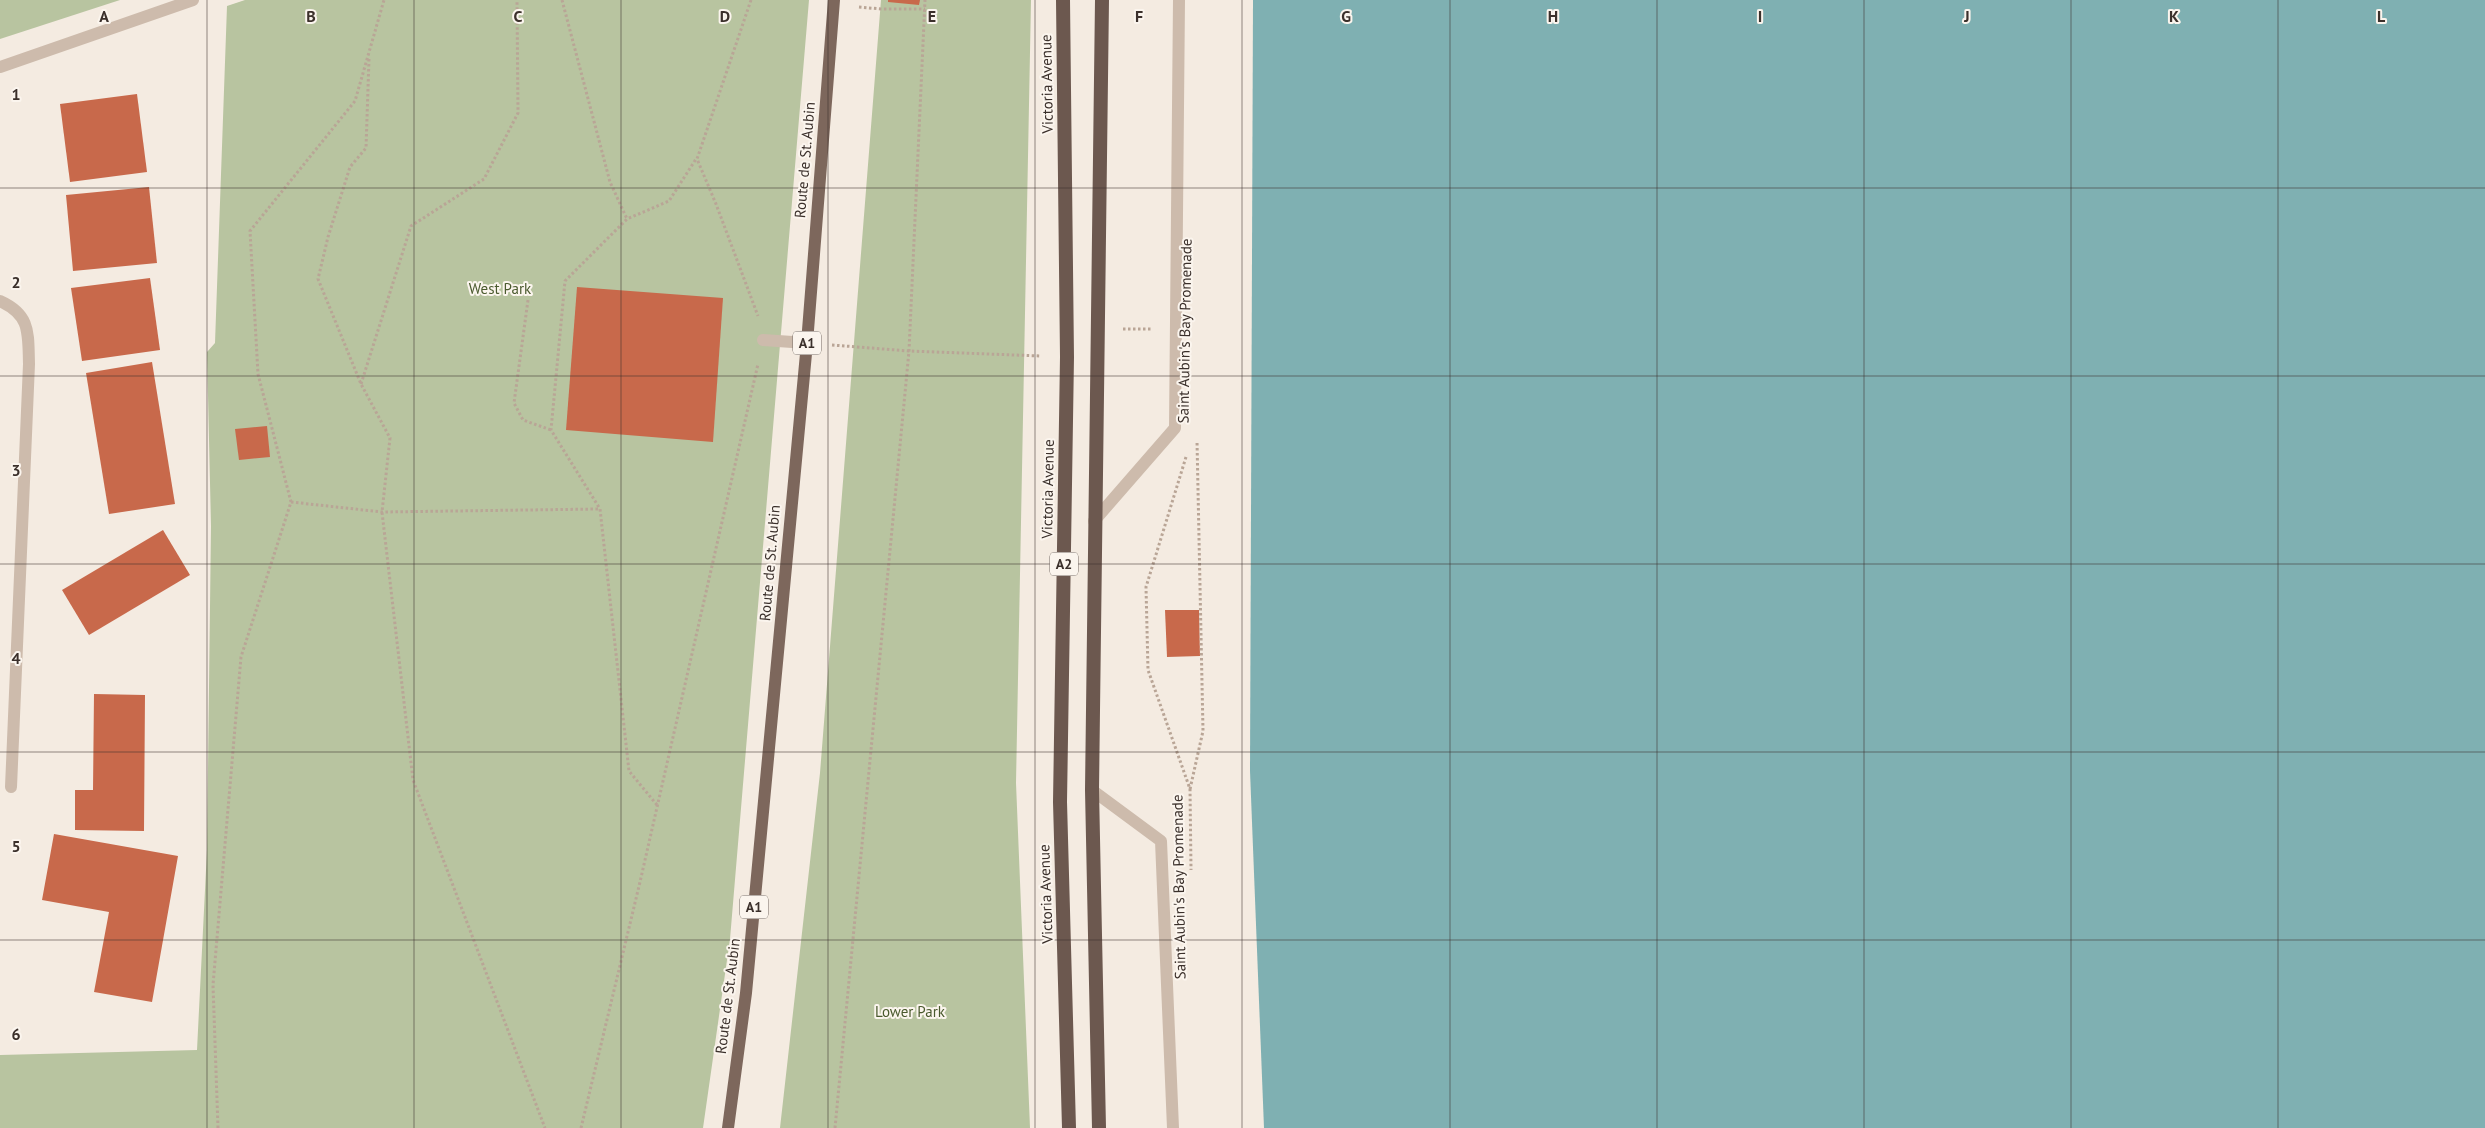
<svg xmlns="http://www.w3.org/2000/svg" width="2485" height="1128" font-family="'PT Sans',sans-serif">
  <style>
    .green { fill: #b8c4a0 }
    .water { fill: #7fb0b2 }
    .building { fill: #c8694b }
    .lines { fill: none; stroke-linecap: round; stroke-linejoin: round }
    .path { stroke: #b9a596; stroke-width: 3; stroke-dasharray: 2.5 2.5; stroke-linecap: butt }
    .service { stroke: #cdbbac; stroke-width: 12 }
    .minor { stroke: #cdbbac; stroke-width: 12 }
    .primary { stroke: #7d675c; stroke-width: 12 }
    .trunk { stroke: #6c584f; stroke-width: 14 }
    .grid { fill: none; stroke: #3b302b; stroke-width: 1; stroke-opacity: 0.55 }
    .labels { text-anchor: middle; stroke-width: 4; stroke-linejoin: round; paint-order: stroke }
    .shield { fill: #fbf5ee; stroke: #756b66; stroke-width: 1 }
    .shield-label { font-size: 14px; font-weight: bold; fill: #3b302b }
    .street-label { font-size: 15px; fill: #3b302b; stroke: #fbf5ee }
    .park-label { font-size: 15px; fill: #4a5a2e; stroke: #fbf5ee }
    .grid-label { font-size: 16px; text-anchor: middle; font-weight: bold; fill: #3b302b; stroke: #fbf5ee; stroke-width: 4; stroke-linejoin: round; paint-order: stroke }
  </style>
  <rect width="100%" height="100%" fill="#f4ebe1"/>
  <g class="green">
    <polygon points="0,0 120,0 0,39"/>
    <polygon points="245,0 809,0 730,939 703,1128 0,1128 0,1055 197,1050 207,850 211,526 207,352 215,343 227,6"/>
    <polygon points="881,0 1031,0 1016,783 1030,1128 780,1128 820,773"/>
  </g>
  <polygon class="water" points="1253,0 2485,0 2485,1128 1264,1128 1250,771"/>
  <g class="building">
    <polygon points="888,0 920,0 919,5 888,2"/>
    <polygon points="137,94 147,172 70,182 60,104"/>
    <polygon points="149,187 157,263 73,271 66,195"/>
    <polygon points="150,278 160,350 82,361 71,288"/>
    <polygon points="577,287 723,298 713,442 566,430"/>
    <polygon points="152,362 175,504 109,514 86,373"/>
    <polygon points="267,426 270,457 239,460 235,429"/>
    <polygon points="163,530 190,575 89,635 62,590"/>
    <polygon points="1165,610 1199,610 1200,656 1167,657"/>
    <polygon points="94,694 145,695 144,831 75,830 75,790 93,790"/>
    <polygon points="54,834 178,856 152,1002 94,992 109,912 42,900"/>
  </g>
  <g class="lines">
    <g class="path">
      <polyline points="562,0 610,182 627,219"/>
      <polyline points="751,0 697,159 716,204 758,316"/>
      <polyline points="859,7 881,9 925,9"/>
      <polyline points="369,59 366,148 350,167 328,237 318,279 361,384 390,438 382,512 413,780 545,1128"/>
      <polyline points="528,300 514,403 523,420 551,430"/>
      <polyline points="1123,329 1152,329"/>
      <polyline points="832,345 909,351 1041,356"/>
      <polyline points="361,384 411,226 484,179 518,113 517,0"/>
      <polyline points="1186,457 1146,587 1148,670 1190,789 1191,870"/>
      <polyline points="291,502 382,512 599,509"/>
      <polyline points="1190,789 1203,731 1197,441"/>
      <polyline points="657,805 629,771 600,509 551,430 565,281 627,219 669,201 696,159"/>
      <polyline points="218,1128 213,985 241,657 291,502 258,374 250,231 355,101 384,0"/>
      <polyline points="581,1128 640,882 758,364"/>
      <polyline points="835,1128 909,351 925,0"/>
    </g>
    <g class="service">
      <path d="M0,301C31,315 28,333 29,364L11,787"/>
      <polyline points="763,340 807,343"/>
      <polyline points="1094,521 1175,428 1179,0"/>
      <polyline points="1092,790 1161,841 1173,1128"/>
    </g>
    <polyline class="minor" points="0,67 193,0"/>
    <polyline class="primary" points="728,1128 746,993 807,343 834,0"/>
    <g class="trunk">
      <polyline points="1063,0 1067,357 1060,802 1069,1128"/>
      <polyline points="1099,1128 1092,790 1102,0"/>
    </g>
  </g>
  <path class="grid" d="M207,0V1128M414,0V1128M621,0V1128M828,0V1128M1035,0V1128M1242,0V1128M1450,0V1128M1657,0V1128M1864,0V1128M2071,0V1128M2278,0V1128M0,188H2485M0,376H2485M0,564H2485M0,752H2485M0,940H2485"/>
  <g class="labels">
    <g class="shield">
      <rect x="793" y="331.5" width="28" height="23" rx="4"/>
      <rect x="1050" y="552.5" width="28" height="23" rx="4"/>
      <rect x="740" y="895.5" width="28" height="23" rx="4"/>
    </g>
    <g class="shield-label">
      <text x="807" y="348">A1</text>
      <text x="1064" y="569">A2</text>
      <text x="754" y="912">A1</text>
    </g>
    <g class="street-label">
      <text transform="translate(1047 84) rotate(-91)" y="5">Victoria Avenue</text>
      <text transform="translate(805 160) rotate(-85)" y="5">Route de St. Aubin</text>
      <text transform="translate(1185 331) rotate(-89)" y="5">Saint Aubin's Bay Promenade</text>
      <text transform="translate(1048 489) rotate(-89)" y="5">Victoria Avenue</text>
      <text transform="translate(770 563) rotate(-85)" y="5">Route de St. Aubin</text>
      <text transform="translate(1179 887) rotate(-91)" y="5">Saint Aubin's Bay Promenade</text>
      <text transform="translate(1046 894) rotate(-92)" y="5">Victoria Avenue</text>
      <text transform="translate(728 996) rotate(-83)" y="5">Route de St. Aubin</text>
    </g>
    <g class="park-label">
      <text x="500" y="294">West Park</text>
      <text x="910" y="1017">Lower Park</text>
    </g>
  </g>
  <g class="grid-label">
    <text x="104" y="22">A</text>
    <text x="311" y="22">B</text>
    <text x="518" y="22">C</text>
    <text x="725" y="22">D</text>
    <text x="932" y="22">E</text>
    <text x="1139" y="22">F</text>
    <text x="1346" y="22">G</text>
    <text x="1553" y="22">H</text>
    <text x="1760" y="22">I</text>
    <text x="1967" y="22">J</text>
    <text x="2174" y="22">K</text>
    <text x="2381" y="22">L</text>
    <text x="16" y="100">1</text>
    <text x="16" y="288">2</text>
    <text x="16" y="476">3</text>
    <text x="16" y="664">4</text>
    <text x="16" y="852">5</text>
    <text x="16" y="1040">6</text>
  </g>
</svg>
